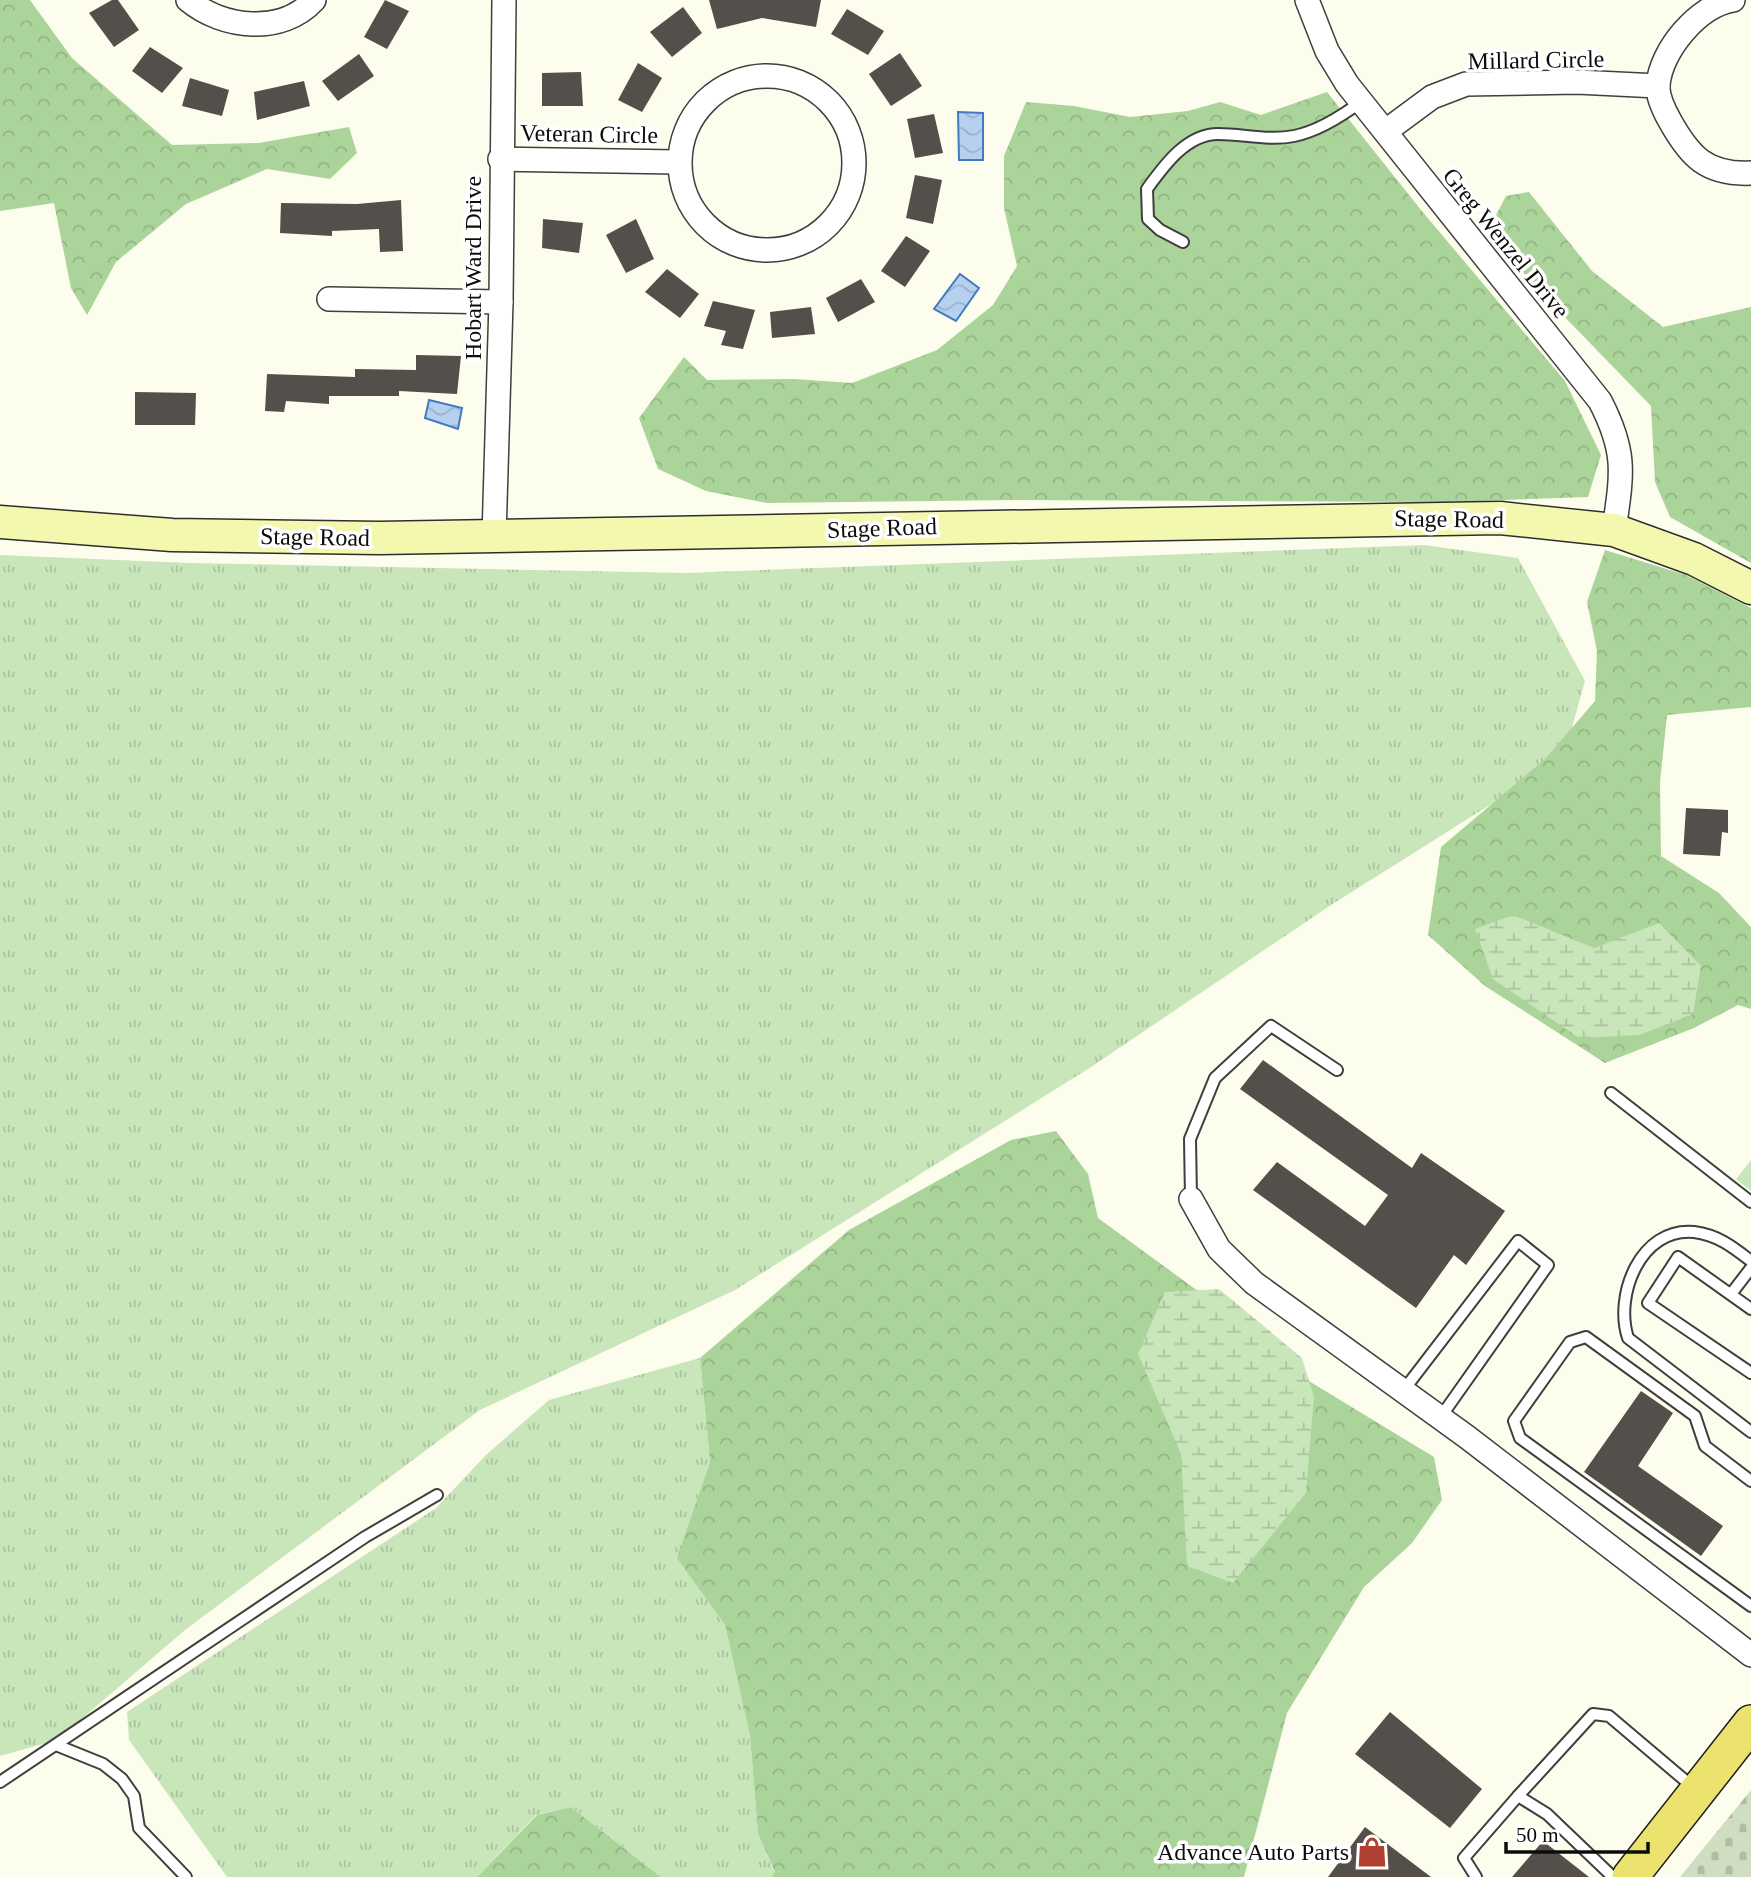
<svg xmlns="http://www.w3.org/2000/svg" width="1751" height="1877" font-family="Georgia,serif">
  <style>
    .grass { fill: url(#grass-tufts) }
    .forest { fill: url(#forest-crowns) }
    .wetland { fill: url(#wetland-marsh) }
    .cemetery { fill: url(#cemetery-stones) }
    .park { fill: #c9e5ba }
    .water { fill: url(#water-waves); stroke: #447ac1; stroke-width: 2 }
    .building { fill: #544f4a }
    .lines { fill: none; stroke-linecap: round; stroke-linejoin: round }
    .lane-casing { stroke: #3f3f3f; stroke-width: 14 }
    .street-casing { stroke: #3f3f3f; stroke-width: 26 }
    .secondary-casing { stroke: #2e2e2e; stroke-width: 35 }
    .primary-casing { stroke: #1d1d1d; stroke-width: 38 }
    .lane { stroke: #fff; stroke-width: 10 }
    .street { stroke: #fff; stroke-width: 23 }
    .secondary { stroke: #f4f8ae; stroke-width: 32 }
    .primary { stroke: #ece36e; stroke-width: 35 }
    .labels { text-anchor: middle; stroke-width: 7; stroke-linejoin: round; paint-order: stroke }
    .street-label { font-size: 24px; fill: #0c0c0c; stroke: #fff }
    .poi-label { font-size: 24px; fill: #0c0c0c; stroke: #fff; text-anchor: end }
  </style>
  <defs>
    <pattern id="grass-tufts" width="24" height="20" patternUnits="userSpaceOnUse" patternTransform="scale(1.75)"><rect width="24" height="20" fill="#c9e5ba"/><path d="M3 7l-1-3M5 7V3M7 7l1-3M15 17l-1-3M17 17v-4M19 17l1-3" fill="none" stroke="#abc39f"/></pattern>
    <pattern id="forest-crowns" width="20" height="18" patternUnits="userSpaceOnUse" patternTransform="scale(1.75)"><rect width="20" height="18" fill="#abd49b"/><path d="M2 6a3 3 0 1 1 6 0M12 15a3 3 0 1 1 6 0" fill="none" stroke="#92b584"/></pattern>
    <pattern id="wetland-marsh" width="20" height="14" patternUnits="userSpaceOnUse" patternTransform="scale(1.75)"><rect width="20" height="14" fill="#c9e5ba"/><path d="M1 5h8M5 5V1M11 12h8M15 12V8" fill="none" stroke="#abc39f"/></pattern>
    <pattern id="cemetery-stones" width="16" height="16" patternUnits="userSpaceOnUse" patternTransform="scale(1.75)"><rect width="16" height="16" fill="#cfddc1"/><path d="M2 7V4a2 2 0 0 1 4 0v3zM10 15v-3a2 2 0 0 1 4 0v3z" fill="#b1bca5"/></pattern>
    <pattern id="water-waves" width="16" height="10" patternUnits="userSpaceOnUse" patternTransform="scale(1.75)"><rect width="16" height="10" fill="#b6d1f0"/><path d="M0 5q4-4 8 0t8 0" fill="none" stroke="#9bb2cd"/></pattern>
  </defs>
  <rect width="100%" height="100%" fill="#fdfded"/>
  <g class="grass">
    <polygon points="1424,545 1518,558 1585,681 1563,759 1331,905 1091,1067 735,1290 480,1410 185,1630 57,1740 0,1756 0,555 189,563 686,573"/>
    <polygon points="700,1358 710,1462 678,1558 725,1625 750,1736 758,1834 775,1873 772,1877 661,1877 571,1807 536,1815 477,1877 227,1877 129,1740 127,1712 436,1508 486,1455 549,1400"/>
  </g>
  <g class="forest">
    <polygon points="0,0 30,0 72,58 172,145 259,143 349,127 357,153 330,179 267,169 186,204 116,262 87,315 71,288 54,203 0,211"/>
    <polygon points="1327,92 1421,210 1565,381 1601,455 1588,497 1447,502 1016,500 767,503 706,491 658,469 639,418 684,357 707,380 794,379 852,383 937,350 993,305 1017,266 1004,208 1004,156 1026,102 1074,106 1130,117 1188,111 1220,102 1261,115"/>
    <polygon points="1529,192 1592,271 1663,327 1751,307 1751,563 1670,517 1655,482 1651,406 1525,276 1496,215 1506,196"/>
    <polygon points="1605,550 1686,575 1751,608 1751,707 1667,715 1660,782 1661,856 1719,893 1751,927 1751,1009 1738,1005 1694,1028 1605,1063 1485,986 1428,935 1441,847 1545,759 1595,701 1597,651 1587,602"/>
    <polygon points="1056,1131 1088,1174 1098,1218 1213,1302 1294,1372 1434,1457 1442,1500 1412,1543 1364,1587 1287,1713 1244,1877 772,1877 775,1872 758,1834 750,1736 725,1625 677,1558 710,1462 700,1358 849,1230 1011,1140"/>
    <polygon points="571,1807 661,1877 477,1877 537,1815"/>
  </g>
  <g class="wetland">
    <polygon points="1513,915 1594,948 1659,923 1701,966 1693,1014 1640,1035 1579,1038 1493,979 1475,929"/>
    <polygon points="1219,1289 1302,1358 1314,1397 1306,1493 1233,1583 1187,1566 1181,1454 1138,1354 1165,1292"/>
  </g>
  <polygon class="cemetery" points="1751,1790 1751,1877 1680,1877"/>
  <polygon class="park" points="1751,1160 1751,1191 1736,1179"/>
  <g class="water">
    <polygon points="958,112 983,113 983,160 959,160"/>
    <polygon points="960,274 979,288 956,321 934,309"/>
    <polygon points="429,400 462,408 458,429 425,418"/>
  </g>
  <g class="building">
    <polygon points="112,0 118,0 139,30 114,47 89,13"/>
    <polygon points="385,0 409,11 387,49 364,37"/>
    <polygon points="709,0 821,0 816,27 762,18 717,29"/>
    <polygon points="683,7 702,33 672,57 650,32"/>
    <polygon points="847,9 884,31 868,55 831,34"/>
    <polygon points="150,47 183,68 162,93 132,71"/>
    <polygon points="900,53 922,86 891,106 869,74"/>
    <polygon points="359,54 374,76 338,101 322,81"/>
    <polygon points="638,63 662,78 642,112 618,100"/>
    <polygon points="581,72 583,106 542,106 542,73"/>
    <polygon points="190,78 229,90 222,116 182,106"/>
    <polygon points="304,81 310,106 257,120 254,92"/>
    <polygon points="934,114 943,153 915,158 907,119"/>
    <polygon points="915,175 942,180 933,224 906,218"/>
    <polygon points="401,200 403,251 380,252 379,229 332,231 332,236 280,233 281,203 357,204"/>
    <polygon points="543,219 583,223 579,253 542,248"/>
    <polygon points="636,219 654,259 626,273 606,235"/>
    <polygon points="906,236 930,251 905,287 881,271"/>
    <polygon points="667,269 699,294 680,318 645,292"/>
    <polygon points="861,279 875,302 838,322 826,298"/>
    <polygon points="713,301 755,310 743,349 721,345 726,331 704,326"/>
    <polygon points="811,307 815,334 772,338 770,312"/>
    <polygon points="416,355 461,356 457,394 399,391 399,396 329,396 329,404 286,401 284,412 265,411 267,374 355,377 355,369 416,370"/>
    <polygon points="135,392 196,393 195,425 135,425"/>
    <polygon points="1686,808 1728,810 1728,833 1722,832 1720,856 1683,854"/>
    <polygon points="1263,1060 1412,1168 1421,1153 1505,1211 1466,1265 1454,1255 1416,1308 1253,1190 1277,1162 1365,1226 1388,1195 1240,1089"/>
    <polygon points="1641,1391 1673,1413 1638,1466 1723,1526 1701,1556 1584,1472"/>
    <polygon points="1390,1712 1482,1789 1450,1828 1355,1754"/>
    <polygon points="1365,1827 1431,1877 1328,1877"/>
    <polygon points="1543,1841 1589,1877 1512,1877"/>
  </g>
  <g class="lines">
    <g class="lane-casing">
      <g id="lane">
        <path d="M1183,242L1160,230L1148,219L1147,189C1163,167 1186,134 1218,134C1243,134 1269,141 1294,136C1319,131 1342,116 1362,101"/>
        <polyline points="1611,1093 1751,1202"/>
        <polyline points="1191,1199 1190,1139 1215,1078 1271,1026 1337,1070"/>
        <path d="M1751,1261C1733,1247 1718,1235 1694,1232C1640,1227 1614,1296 1628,1338L1751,1432"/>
        <polyline points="1731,1294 1751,1268"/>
        <polyline points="1751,1309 1678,1257 1648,1303 1751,1373"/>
        <polyline points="1403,1391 1518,1241 1548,1265 1440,1418"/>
        <polyline points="1751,1481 1705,1446 1695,1416 1586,1337 1570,1342 1514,1421 1520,1438 1751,1606"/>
        <polyline points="56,1745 103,1764 122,1779 134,1796 139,1828 186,1877"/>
        <polyline points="0,1782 365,1537 437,1495"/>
        <polyline points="1518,1796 1593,1714 1609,1716 1694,1788"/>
        <polyline points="1476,1877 1464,1858 1518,1796 1547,1814 1613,1877"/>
      </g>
    </g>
    <g class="street-casing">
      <g id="street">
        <path d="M188,0C223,29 282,35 314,0"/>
        <path d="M1307,0L1327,51L1347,84L1600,401C1627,453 1622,474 1614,530"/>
        <path d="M1733,0C1698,6 1661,50 1658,85C1657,96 1665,112 1670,121C1690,157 1707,175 1751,173"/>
        <circle cx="767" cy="163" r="87"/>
        <polyline points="1386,131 1432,97 1466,84 1577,82 1658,86"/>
        <polyline points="500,159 677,162"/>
        <polyline points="329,299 501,302"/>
        <polyline points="494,537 501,302 504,0"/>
        <polyline points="1191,1199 1219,1249 1254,1283 1467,1437 1751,1655"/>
      </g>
    </g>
    <g class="secondary-casing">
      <polyline id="secondary" points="0,522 172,535 379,538 1500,518 1614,530 1694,559 1751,588"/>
    </g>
    <g class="primary-casing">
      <polyline id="primary" points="1630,1877 1751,1723"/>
    </g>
    <use href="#lane" class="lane"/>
    <use href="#street" class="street"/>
    <use href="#secondary" class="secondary"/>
    <use href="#primary" class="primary"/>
  </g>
  <defs>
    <g id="shop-bare" transform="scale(2.415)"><path d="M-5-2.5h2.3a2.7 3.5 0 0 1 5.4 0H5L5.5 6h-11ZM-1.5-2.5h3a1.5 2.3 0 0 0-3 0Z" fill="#b04031" stroke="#fff" stroke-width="2.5" paint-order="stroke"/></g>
  </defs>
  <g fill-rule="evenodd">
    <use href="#shop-bare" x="1372" y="1852"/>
  </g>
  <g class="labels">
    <g class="street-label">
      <text transform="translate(1536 60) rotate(-1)" y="8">Millard Circle</text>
      <text transform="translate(589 134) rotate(1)" y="8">Veteran Circle</text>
      <text transform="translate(1506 243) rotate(51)" y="8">Greg Wenzel Drive</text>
      <text transform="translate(473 268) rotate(-90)" y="8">Hobart Ward Drive</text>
      <text transform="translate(1449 519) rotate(1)" y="8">Stage Road</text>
      <text transform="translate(882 528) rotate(-2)" y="8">Stage Road</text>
      <text transform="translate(315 537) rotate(1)" y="8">Stage Road</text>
    </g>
    <g class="poi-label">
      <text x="1349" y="1860">Advance Auto Parts</text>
    </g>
  </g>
  <path d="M1506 1842v10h142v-10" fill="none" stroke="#0c0c0c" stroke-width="3.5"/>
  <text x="1516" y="1842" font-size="21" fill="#0c0c0c" stroke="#ffffff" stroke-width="5" paint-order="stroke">50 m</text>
</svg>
